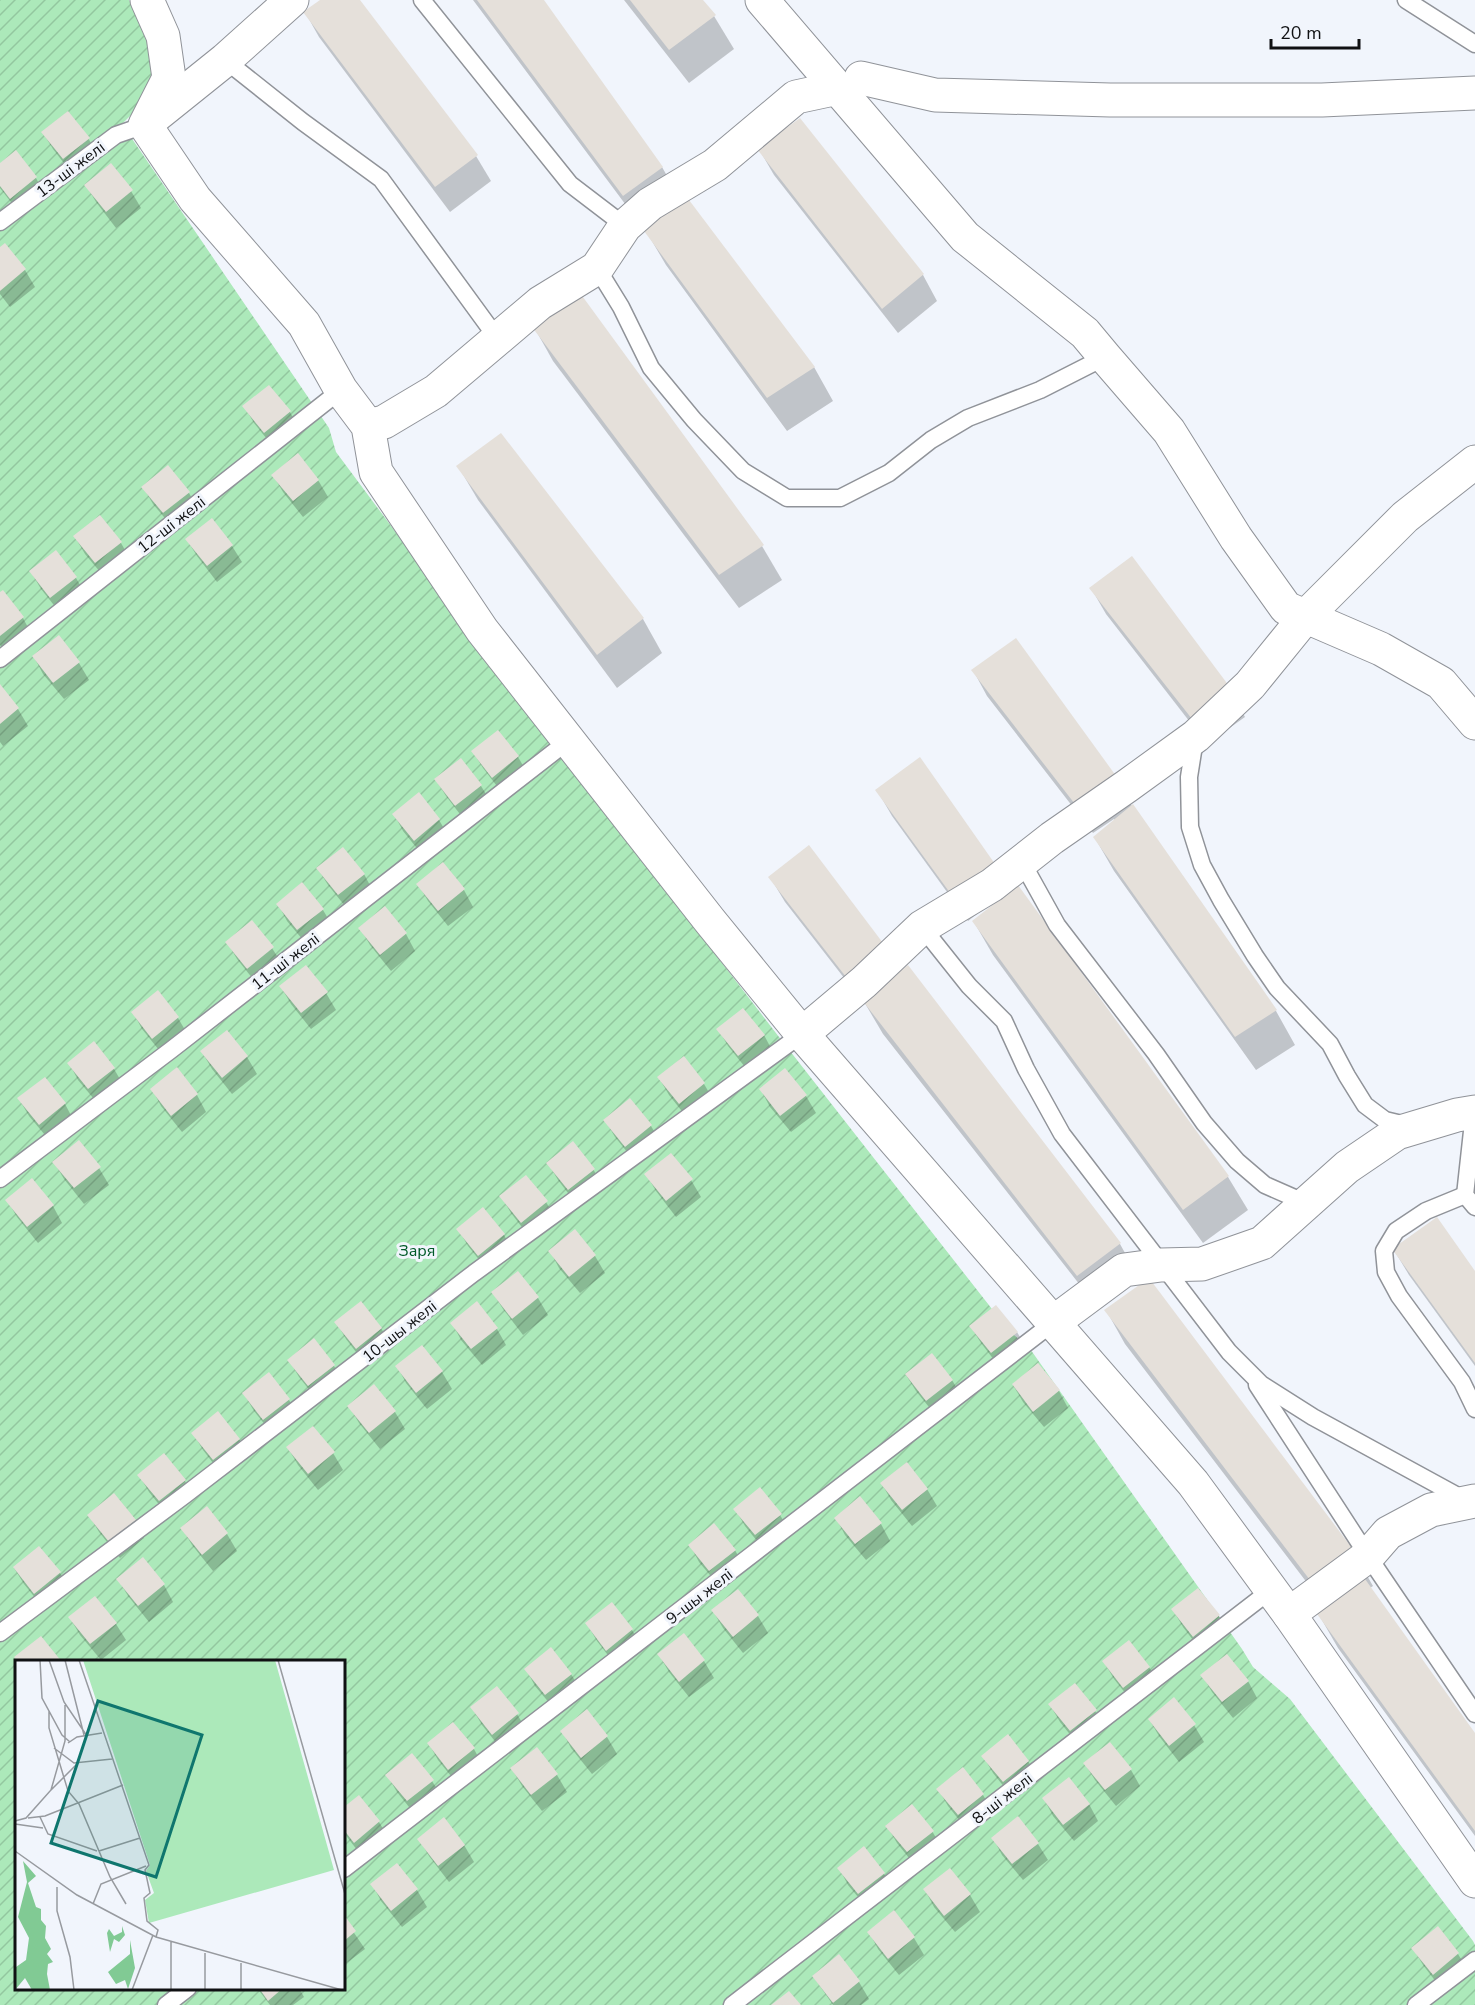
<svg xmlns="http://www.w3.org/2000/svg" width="1475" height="2005" font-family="'Nunito Sans',sans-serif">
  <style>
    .garden { fill: url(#garden-furrows); fill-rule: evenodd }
    .shadow { fill: #0003 }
    .building { fill: #e5e0da }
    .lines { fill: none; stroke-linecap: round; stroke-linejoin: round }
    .lane-casing { stroke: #909399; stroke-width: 19 }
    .street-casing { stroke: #909399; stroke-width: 35 }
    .lane { stroke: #fff; stroke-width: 16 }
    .street { stroke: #fff; stroke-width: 33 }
    .labels { text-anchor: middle; stroke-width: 6; stroke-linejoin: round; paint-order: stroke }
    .street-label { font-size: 16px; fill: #101113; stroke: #f1f5fc }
    .park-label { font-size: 16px; fill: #005a29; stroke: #f1f5fc }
    .inset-road { fill: none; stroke: #979a9f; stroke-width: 1.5 }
    .view { fill: #0f766e; fill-opacity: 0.15; stroke: #0f766e; stroke-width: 3 }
    .inset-edge { fill: none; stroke: #101113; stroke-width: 3 }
  </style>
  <defs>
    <pattern id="garden-furrows" width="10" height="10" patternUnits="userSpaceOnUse" patternTransform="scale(1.5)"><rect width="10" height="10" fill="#ace9ba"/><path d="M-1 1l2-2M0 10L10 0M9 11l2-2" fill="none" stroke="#93c79f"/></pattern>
  </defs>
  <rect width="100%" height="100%" fill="#f1f5fc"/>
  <path class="garden" d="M0,0H129L147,29L155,73L140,106L122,124L329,428L336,452L552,742L779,1037L1010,1332L1028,1346L1242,1649L1253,1667L1290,1699L1473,1941L1475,1945V2005H0ZM16,1662H344V1988H16Z"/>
  <g class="shadow">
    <polygon points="323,0 358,0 476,156 491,181 450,212 319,37 305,12"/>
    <polygon points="473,0 542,0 662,167 682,202 814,367 833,401 787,431 666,265 646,231 661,219 659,217 643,228"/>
    <polygon points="624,0 701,0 714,16 734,49 689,83"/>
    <polygon points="800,120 923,275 937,301 898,333 774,175 759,149"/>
    <polygon points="43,133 88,138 98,155 73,175 53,149"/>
    <polygon points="0,164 36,178 45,195 21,215 0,188"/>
    <polygon points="86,185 131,191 141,208 116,228 96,202"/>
    <polygon points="5,245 25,270 35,287 10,307 0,294 0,249"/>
    <polygon points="579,295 762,546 782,580 739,608 553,361 534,327"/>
    <polygon points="244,406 290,412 299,429 275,449 254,423"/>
    <polygon points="501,435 643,619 662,653 617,688 478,500 458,466"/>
    <polygon points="273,475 318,480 328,497 303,517 283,492"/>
    <polygon points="143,487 189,493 198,509 174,529 153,504"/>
    <polygon points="75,537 121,543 130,559 106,579 85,554"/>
    <polygon points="187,540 232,546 242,562 217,582 197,556"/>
    <polygon points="56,552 76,578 86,595 61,614 41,589 31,572"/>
    <polygon points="1091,588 1230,691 1245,717 1207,744 1106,614"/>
    <polygon points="0,594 23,618 32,635 8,655 0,645"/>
    <polygon points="34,657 79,663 89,680 64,699 43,674"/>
    <polygon points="973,670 1118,781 1132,806 1276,1011 1295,1045 1256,1070 1114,871 1095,838 1115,821 1114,819 1093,833 987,696"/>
    <polygon points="0,687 18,709 28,726 3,746 0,742"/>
    <polygon points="498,732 518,757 528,774 503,794 483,768 473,752"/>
    <polygon points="436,780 481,786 491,802 466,822 446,796"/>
    <polygon points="877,790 1008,890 968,921 892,816"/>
    <polygon points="418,794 439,820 449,837 424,857 403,831 394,814"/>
    <polygon points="443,864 464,890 473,907 448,926 428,901 418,884"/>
    <polygon points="318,869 364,874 373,891 349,911 328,885"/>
    <polygon points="770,877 885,948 900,973 907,967 1120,1244 1139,1278 1098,1308 883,1034 863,1000 862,1001 785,902"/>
    <polygon points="302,884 323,910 333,927 308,946 287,921 278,904"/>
    <polygon points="1017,887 1228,1177 1248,1210 1203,1243 993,955 974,922"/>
    <polygon points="385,909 406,934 415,951 391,971 370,945 360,928"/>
    <polygon points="227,942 272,948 282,964 257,984 237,959"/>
    <polygon points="281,987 326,993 336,1010 311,1029 291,1004"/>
    <polygon points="157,992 178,1018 188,1035 163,1055 142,1029 133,1012"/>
    <polygon points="718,1029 764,1035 773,1052 749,1072 728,1046"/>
    <polygon points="227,1032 247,1057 257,1074 232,1094 212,1069 202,1052"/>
    <polygon points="93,1043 114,1069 124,1086 99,1105 78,1080 69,1063"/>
    <polygon points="659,1078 704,1084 714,1101 689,1120 669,1095"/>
    <polygon points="44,1079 65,1104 74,1121 50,1141 29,1116 19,1099"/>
    <polygon points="152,1089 197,1095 206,1112 182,1132 161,1106"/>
    <polygon points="761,1090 806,1096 816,1113 791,1132 770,1107"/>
    <polygon points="605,1120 651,1126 661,1143 636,1163 615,1137"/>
    <polygon points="54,1162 99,1168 109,1185 84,1204 64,1179"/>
    <polygon points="548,1163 593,1169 603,1186 578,1206 558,1180"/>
    <polygon points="646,1174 691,1180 701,1197 676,1217 656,1191"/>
    <polygon points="501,1196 546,1202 556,1219 531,1239 511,1213"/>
    <polygon points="7,1200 53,1206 62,1223 38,1243 17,1217"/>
    <polygon points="483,1210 504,1235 513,1252 489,1272 468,1246 458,1229"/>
    <polygon points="574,1231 595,1256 605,1273 580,1293 559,1268 550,1251"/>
    <polygon points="1394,1250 1475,1274 1475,1366 1409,1275"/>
    <polygon points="518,1273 538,1298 548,1315 523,1335 503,1309 493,1293"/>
    <polygon points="1106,1310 1354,1553 1373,1586 1370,1588 1475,1736 1475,1836 1338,1648 1319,1615 1327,1609 1125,1344"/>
    <polygon points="336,1322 381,1328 391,1345 366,1365 346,1339"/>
    <polygon points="452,1323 497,1329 506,1345 482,1365 461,1340"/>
    <polygon points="971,1327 1017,1332 1027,1349 1001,1369 981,1343"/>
    <polygon points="314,1340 334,1366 344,1383 319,1402 299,1377 289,1360"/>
    <polygon points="422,1347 442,1372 452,1389 427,1409 406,1383 397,1366"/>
    <polygon points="906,1375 952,1380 962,1397 937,1417 916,1391"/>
    <polygon points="1013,1385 1059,1391 1068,1408 1044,1427 1023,1402"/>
    <polygon points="244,1394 289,1400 299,1417 274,1436 254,1411"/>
    <polygon points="349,1406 395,1412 405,1429 380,1449 359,1423"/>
    <polygon points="193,1433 239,1439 248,1456 223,1476 203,1450"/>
    <polygon points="288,1448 333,1453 343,1470 318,1490 298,1465"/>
    <polygon points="139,1475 185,1481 194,1498 169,1517 149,1492"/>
    <polygon points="882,1484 927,1489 937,1506 912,1526 891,1500"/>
    <polygon points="860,1498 881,1524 890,1541 866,1560 845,1535 836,1518"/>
    <polygon points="207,1508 227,1534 237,1551 213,1571 192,1545 182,1528"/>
    <polygon points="735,1509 780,1515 790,1532 765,1551 745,1526"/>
    <polygon points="89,1515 135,1521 144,1538 120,1558 99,1532"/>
    <polygon points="690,1545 735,1550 744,1567 720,1587 699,1562"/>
    <polygon points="39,1548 60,1573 70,1590 45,1610 24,1584 14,1568"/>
    <polygon points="118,1579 164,1585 173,1602 149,1622 128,1596"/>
    <polygon points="738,1591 758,1616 768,1633 743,1653 723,1628 713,1611"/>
    <polygon points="612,1604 632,1630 642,1647 617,1667 597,1641 587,1624"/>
    <polygon points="1173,1610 1219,1616 1228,1633 1203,1653 1183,1627"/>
    <polygon points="70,1618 116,1624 126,1640 101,1660 80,1635"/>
    <polygon points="684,1635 704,1661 714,1678 689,1697 669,1672 659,1655"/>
    <polygon points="1104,1662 1149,1667 1159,1684 1134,1704 1114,1679"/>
    <polygon points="526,1669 571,1674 581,1691 556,1711 535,1686"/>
    <polygon points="1202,1675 1248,1681 1257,1698 1233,1718 1212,1692"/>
    <polygon points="1050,1705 1095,1711 1105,1727 1080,1747 1060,1722"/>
    <polygon points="472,1708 517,1714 527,1731 502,1750 482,1725"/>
    <polygon points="1149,1719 1194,1725 1204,1742 1179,1762 1159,1736"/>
    <polygon points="562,1731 607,1737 617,1754 592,1774 571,1748"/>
    <polygon points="429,1744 474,1749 483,1766 459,1786 438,1760"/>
    <polygon points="537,1749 557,1775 567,1792 542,1811 522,1786 512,1769"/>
    <polygon points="983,1756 1028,1761 1038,1778 1013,1798 993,1773"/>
    <polygon points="1085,1764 1131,1770 1140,1786 1116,1806 1095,1780"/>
    <polygon points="963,1769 983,1795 993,1812 968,1831 948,1806 938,1789"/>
    <polygon points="387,1775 432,1781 442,1797 417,1817 397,1792"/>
    <polygon points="359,1797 379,1822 389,1839 364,1859 344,1833 344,1809"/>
    <polygon points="1044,1799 1089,1804 1098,1821 1074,1841 1053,1816"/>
    <polygon points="887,1826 932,1831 942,1848 917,1868 897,1843"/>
    <polygon points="993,1838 1038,1844 1048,1860 1023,1880 1002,1855"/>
    <polygon points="419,1839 464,1845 474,1862 449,1882 429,1856"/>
    <polygon points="396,1865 417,1890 427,1907 402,1927 381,1901 372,1884"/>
    <polygon points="839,1868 884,1874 894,1890 869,1910 848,1885"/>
    <polygon points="949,1870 970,1895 980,1912 955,1932 934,1907 925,1890"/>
    <polygon points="344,1918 365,1949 344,1965"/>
    <polygon points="1438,1929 1458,1954 1468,1971 1443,1991 1423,1965 1413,1948"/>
    <polygon points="869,1932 914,1938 924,1955 899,1975 878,1949"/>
    <polygon points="839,1957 859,1982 869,1999 861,2005 833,2005 813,1976"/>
    <polygon points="257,1988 299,1988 304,1997 293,2005 270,2005"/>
  </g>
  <g class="building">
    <polygon points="320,0 360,0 478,155 435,187 303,12"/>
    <polygon points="477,0 544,0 663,167 623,196"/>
    <polygon points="630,0 703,0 716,15 669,50"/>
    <polygon points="68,111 90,138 63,159 41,132"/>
    <polygon points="800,118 924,274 882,309 757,149"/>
    <polygon points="16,150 37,177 10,199 0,186 0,163"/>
    <polygon points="111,163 133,190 106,212 84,185"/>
    <polygon points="686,196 815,367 767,398 644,231"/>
    <polygon points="5,243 26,269 0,291 0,247"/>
    <polygon points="580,293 764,545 719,575 532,327"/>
    <polygon points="269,385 291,411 264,433 242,406"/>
    <polygon points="501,433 644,618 597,655 456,466"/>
    <polygon points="298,453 319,480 293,501 271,475"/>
    <polygon points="168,465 190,492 163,513 141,487"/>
    <polygon points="100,515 122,542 95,563 73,536"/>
    <polygon points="212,518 233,545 207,566 185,539"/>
    <polygon points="56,550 77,577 50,598 29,571"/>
    <polygon points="1132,556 1232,690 1192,719 1089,588"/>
    <polygon points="3,590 24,617 0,636 0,592"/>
    <polygon points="59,635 80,662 53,683 32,656"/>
    <polygon points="1016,638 1119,780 1078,808 971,670"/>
    <polygon points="0,684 19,708 0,724"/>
    <polygon points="498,730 519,756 492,778 471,751"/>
    <polygon points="920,757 995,864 953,897 875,790"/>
    <polygon points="461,758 482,785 455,806 434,779"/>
    <polygon points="419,792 440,819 414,841 392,814"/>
    <polygon points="1133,804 1277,1010 1235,1037 1093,837"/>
    <polygon points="809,845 886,947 846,977 768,877"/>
    <polygon points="343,847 365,874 338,895 316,868"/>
    <polygon points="443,862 465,889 438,911 416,884"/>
    <polygon points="302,882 324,909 297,930 276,904"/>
    <polygon points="1018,885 1229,1176 1183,1210 972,921"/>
    <polygon points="385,906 407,933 380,955 358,928"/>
    <polygon points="252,920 274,947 247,969 225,942"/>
    <polygon points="306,965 328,992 301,1013 279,986"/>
    <polygon points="908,965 1121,1243 1077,1276 862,1000"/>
    <polygon points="158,990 179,1017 152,1039 131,1012"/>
    <polygon points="743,1008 765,1035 738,1056 716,1029"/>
    <polygon points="227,1030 248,1056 222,1078 200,1051"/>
    <polygon points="94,1041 115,1068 88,1089 67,1063"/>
    <polygon points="684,1056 705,1083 679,1104 657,1077"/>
    <polygon points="177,1067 198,1094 171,1116 150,1089"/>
    <polygon points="785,1068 807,1095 780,1116 759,1089"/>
    <polygon points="45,1077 66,1103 39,1125 17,1098"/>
    <polygon points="630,1098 652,1125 625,1147 603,1120"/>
    <polygon points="79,1140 101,1167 74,1188 52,1162"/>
    <polygon points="573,1141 595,1169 568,1190 546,1163"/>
    <polygon points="671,1153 693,1179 666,1201 644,1174"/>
    <polygon points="526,1175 548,1201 521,1223 499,1196"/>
    <polygon points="32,1178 54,1205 27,1227 5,1200"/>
    <polygon points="483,1207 505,1234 478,1256 456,1229"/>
    <polygon points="1437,1217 1475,1271 1475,1363 1392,1249"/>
    <polygon points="575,1229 596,1255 569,1277 548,1251"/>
    <polygon points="518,1271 539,1297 512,1319 491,1292"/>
    <polygon points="1149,1278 1355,1552 1313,1584 1104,1310"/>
    <polygon points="361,1301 382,1328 356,1349 334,1322"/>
    <polygon points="477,1301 498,1328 471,1349 450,1323"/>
    <polygon points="996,1305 1018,1332 991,1353 969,1326"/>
    <polygon points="314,1338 335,1365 308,1386 287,1360"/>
    <polygon points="422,1345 443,1371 416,1393 395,1366"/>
    <polygon points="932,1353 953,1380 926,1401 905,1374"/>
    <polygon points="1038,1363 1060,1390 1033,1412 1012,1384"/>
    <polygon points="269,1372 290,1399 263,1420 242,1393"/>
    <polygon points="374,1384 396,1411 369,1433 347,1406"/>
    <polygon points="218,1411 240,1439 213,1460 191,1433"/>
    <polygon points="313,1426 335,1452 308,1474 286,1447"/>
    <polygon points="164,1453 186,1480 159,1501 137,1475"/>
    <polygon points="907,1462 928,1489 902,1510 880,1483"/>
    <polygon points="760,1487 782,1514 755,1535 733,1509"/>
    <polygon points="114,1493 136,1520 109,1542 87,1515"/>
    <polygon points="860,1496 882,1523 855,1544 834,1518"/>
    <polygon points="207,1506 228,1533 202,1555 180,1528"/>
    <polygon points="714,1523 736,1550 709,1571 688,1545"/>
    <polygon points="39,1546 61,1572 34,1594 13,1567"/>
    <polygon points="143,1557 165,1584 138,1606 116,1579"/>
    <polygon points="1365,1579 1475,1733 1475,1831 1317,1614"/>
    <polygon points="1198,1588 1220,1615 1193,1637 1171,1609"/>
    <polygon points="738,1589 759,1615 733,1637 711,1610"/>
    <polygon points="95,1596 117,1623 90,1644 68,1617"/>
    <polygon points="612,1602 633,1629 606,1651 585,1623"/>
    <polygon points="684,1633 705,1660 679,1682 657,1654"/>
    <polygon points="41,1636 62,1662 18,1662 14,1657"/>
    <polygon points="1129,1640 1150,1667 1123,1688 1102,1661"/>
    <polygon points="551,1647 572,1674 545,1695 524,1669"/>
    <polygon points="1227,1654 1249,1681 1222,1702 1200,1675"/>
    <polygon points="1075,1683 1097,1710 1070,1731 1048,1704"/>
    <polygon points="497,1686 519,1713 492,1735 470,1707"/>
    <polygon points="1174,1697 1196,1724 1169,1746 1148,1719"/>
    <polygon points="587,1709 608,1736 581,1758 560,1731"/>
    <polygon points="453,1722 475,1748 448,1770 427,1743"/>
    <polygon points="1008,1734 1029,1761 1003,1782 981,1756"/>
    <polygon points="1110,1742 1132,1769 1105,1790 1083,1763"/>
    <polygon points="537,1747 558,1774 531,1795 510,1768"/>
    <polygon points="412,1753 434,1780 407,1801 385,1775"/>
    <polygon points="963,1767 984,1794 958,1815 936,1789"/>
    <polygon points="1069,1777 1090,1804 1063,1825 1042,1798"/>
    <polygon points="359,1795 380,1821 354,1843 344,1830 344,1807"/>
    <polygon points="912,1804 934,1831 907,1852 885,1826"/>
    <polygon points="1018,1816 1039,1843 1012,1864 991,1838"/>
    <polygon points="444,1817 465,1845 438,1866 417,1839"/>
    <polygon points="864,1846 885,1873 858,1894 837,1868"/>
    <polygon points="397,1863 418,1889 391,1911 370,1884"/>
    <polygon points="950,1868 971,1894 944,1916 923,1889"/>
    <polygon points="894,1910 915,1937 888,1959 867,1932"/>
    <polygon points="344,1915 356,1931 344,1941"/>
    <polygon points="1438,1926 1459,1953 1433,1975 1411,1948"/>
    <polygon points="839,1954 860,1981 833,2003 812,1976"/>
    <polygon points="259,1988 283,1988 268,2001"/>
    <polygon points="789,1991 801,2005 771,2005"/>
  </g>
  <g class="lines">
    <g class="lane-casing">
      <g id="lane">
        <polyline points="422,0 570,184 625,226"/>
        <polyline points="1406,0 1475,44"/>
        <polyline points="225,60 303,122 381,179 497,338"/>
        <polyline points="0,222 116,135 145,125"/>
        <polyline points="597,268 621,307 651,368 694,420 743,471 787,498 840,498 889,473 931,440 968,418 1040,390 1105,357"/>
        <polyline points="0,659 341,390"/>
        <polyline points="1195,739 1189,777 1190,827 1202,865 1221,900 1255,956 1277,988 1330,1044 1347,1076 1365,1105 1385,1120 1406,1125"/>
        <polyline points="1022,862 1057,925 1156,1054 1204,1123 1237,1161 1265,1185 1306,1203"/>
        <polyline points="922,927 969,986 1004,1021 1026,1069 1062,1134 1229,1352 1261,1384 1313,1417 1467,1501"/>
        <polyline points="1474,1113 1465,1195 1475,1207"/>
        <polyline points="0,1179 171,1050 568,741"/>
        <polyline points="1465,1195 1426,1211 1396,1231 1384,1251 1386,1272 1399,1296 1462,1382 1475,1409"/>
        <polyline points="1257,1385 1368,1556 1475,1714"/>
        <polyline points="0,1633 185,1495 474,1273 802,1034"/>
        <polyline points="344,1869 1054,1322"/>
        <polyline points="166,2005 188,1988"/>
        <polyline points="732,2005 1271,1590"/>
        <polyline points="1416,2005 1475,1960"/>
      </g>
    </g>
    <g class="street-casing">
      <g id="street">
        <polyline points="147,0 163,36 169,78 145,125 195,199 304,324 341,390 368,426 376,472 482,630 710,921 802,1034 1193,1483 1289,1614 1475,1881"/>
        <polyline points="762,0 965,237 1085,333 1105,357 1169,431 1236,538 1286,608 1381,649 1441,683 1475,723"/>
        <polyline points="861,78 935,95 1110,100 1322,100 1475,93"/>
        <polyline points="154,117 225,60 292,0"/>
        <polyline points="368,426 384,422 436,391 540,303 597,268 625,226 650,204 715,165 796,97 838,88"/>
        <polyline points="802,1034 864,982 922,927 992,885 1052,838 1127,786 1196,736 1250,685 1306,616 1405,517 1475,462"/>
        <polyline points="1054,1322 1124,1270 1161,1265 1202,1264 1262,1243 1347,1167 1397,1133 1457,1115 1475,1112"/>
        <polyline points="1289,1614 1368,1556 1388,1533 1431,1510 1475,1501"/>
      </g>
    </g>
    <use href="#lane" class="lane"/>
    <use href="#street" class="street"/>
  </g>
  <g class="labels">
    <g class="street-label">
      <text transform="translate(70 169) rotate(-37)" y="6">13-ші желі</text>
      <text transform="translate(171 524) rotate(-38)" y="6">12-ші желі</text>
      <text transform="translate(285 961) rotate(-38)" y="6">11-ші желі</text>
      <text transform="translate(399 1331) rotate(-38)" y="6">10-шы желі</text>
      <text transform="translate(699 1596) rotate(-38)" y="6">9-шы желі</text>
      <text transform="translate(1002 1798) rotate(-38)" y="6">8-ші желі</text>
    </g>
    <g class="park-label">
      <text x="417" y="1256">Заря</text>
    </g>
  </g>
  <g transform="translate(15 1660)">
    <rect width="330" height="330" fill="#f1f5fc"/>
    <path d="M8,201L21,216L13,223L21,247L26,249V260L31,266L30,278L36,289L32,294L38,302L33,304L32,314L35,330H17L10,318L0,330L1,307L11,300L14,278L3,257L12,222ZM107,266L110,275L104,282L99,279L95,292L92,273L94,269L99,276L107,272ZM115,280L120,308L113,329L110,320L101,324L93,312L115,294Z" fill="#81ca94"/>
    <path d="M68,0H260L319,210L134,263L130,240L139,233L131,211L135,205Z" fill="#ace9ba"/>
    <path class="inset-road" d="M25,0L27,38L47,75L55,82M34,0L49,42L72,76M50,0L69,75M64,0L134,205L130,210L135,233L129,238L132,261L143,270L141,277M263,0L330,234M34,51V68L53,131L64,144L95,217L111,244M53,83L62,77L87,73M39,88L59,103L97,99M35,131L62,104M25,157L33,174L82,191M13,158L30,156L108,125M0,161L11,158L36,130L50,81V45M0,164L28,168M0,191L62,235L141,277L327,330M84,191L125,178M42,227V251L55,297L59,330M78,244L86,224L131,206M190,293V330M117,330L138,275M156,330V282M226,330V303"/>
    <path class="view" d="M83,41L187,75L141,217L36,183Z"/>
    <rect width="330" height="330" class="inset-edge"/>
  </g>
  <path d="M1271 39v9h88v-9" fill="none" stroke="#101113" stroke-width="3"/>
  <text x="1280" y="39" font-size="18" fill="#101113" stroke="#f1f5fc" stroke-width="4.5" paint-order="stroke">20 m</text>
</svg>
